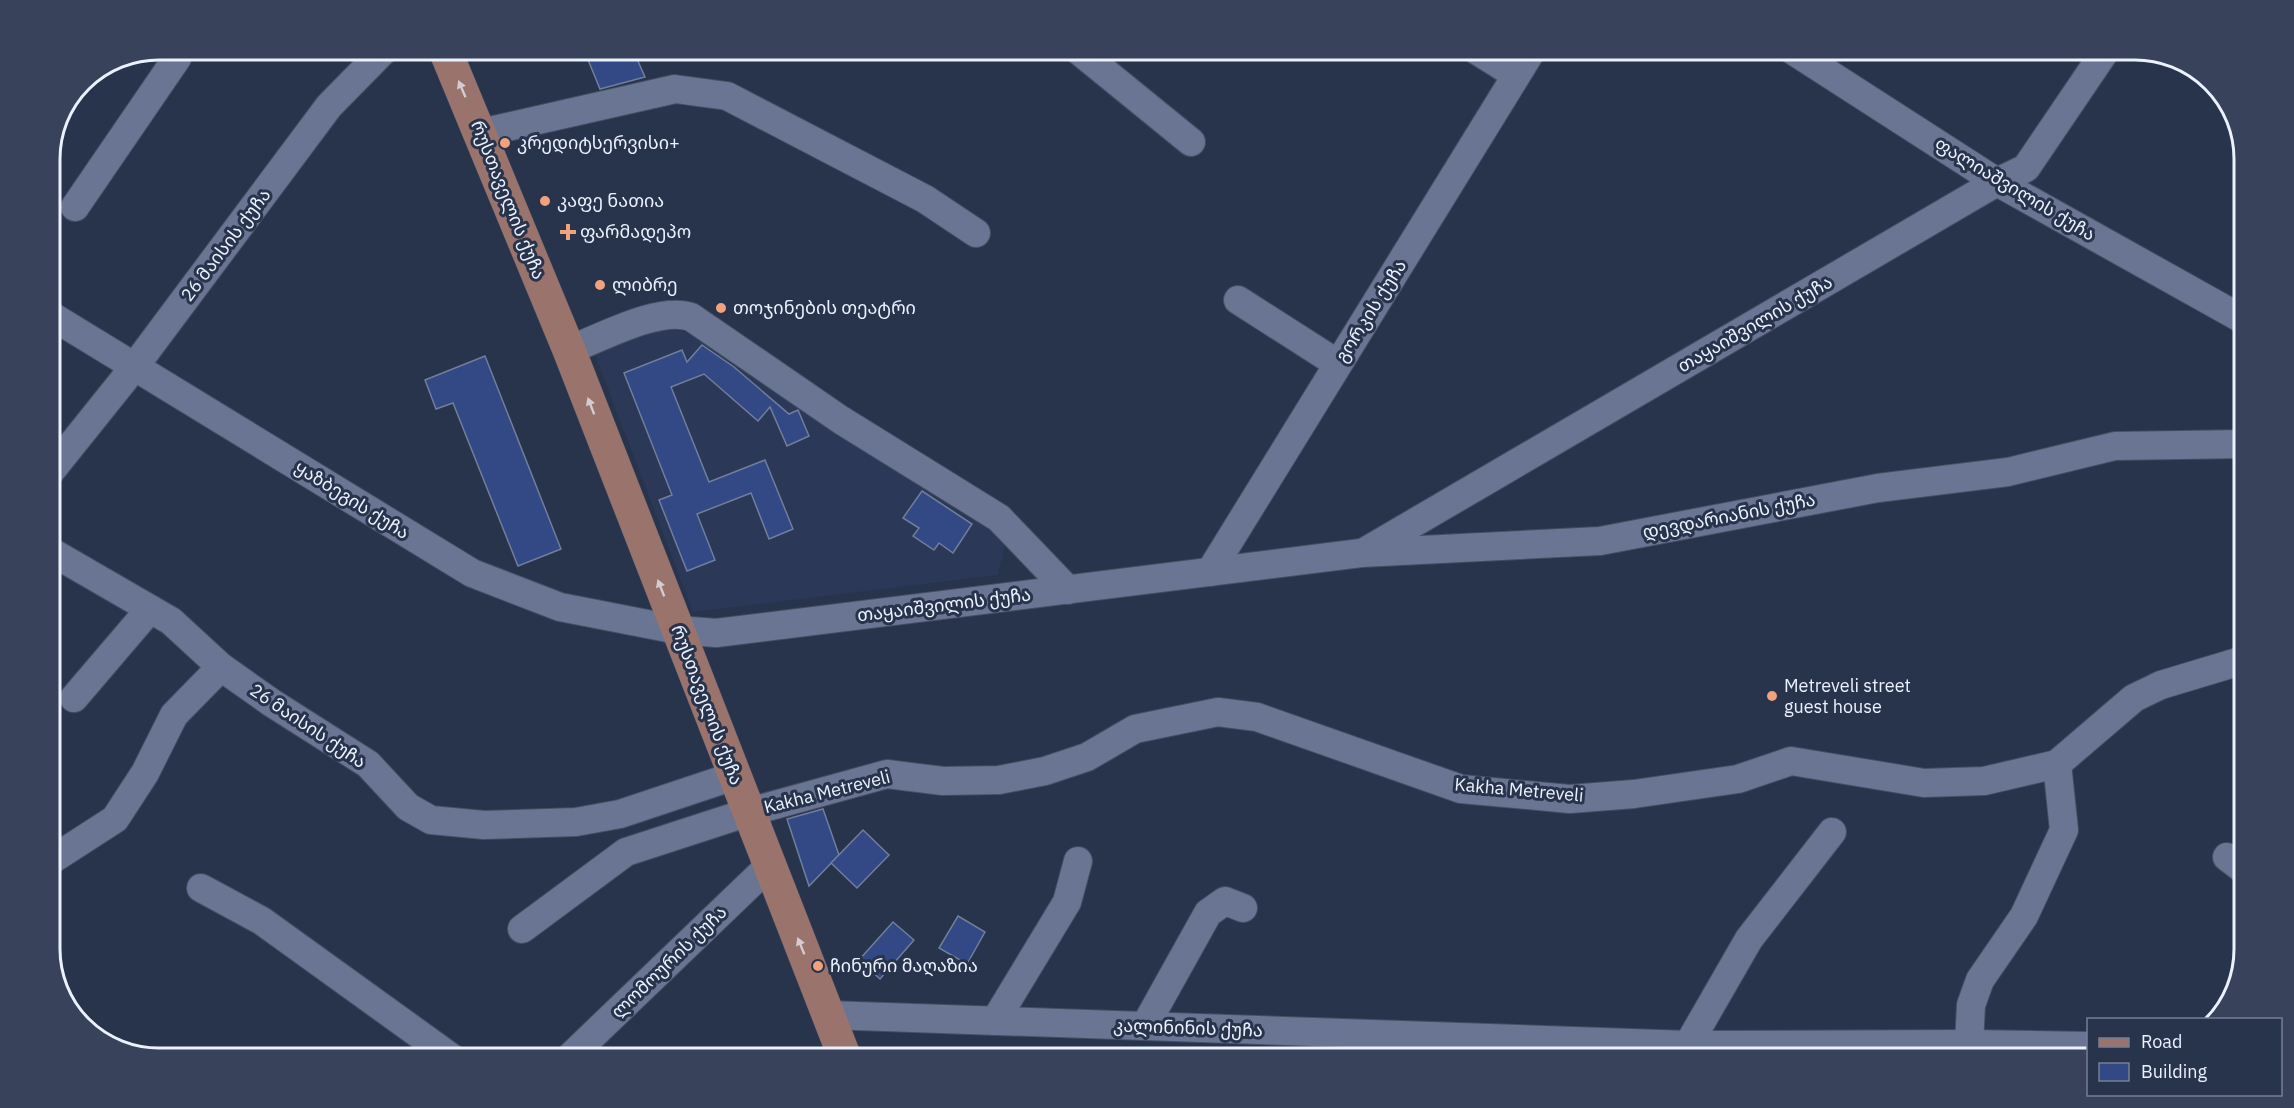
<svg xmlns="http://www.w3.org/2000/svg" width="2294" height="1108" font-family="'IBM Plex Sans','Noto Sans Georgian',sans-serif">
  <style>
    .built { fill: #2b3858 }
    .building { fill: #324985; stroke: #717e9b; stroke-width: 1.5 }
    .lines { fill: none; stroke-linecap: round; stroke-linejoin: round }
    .minor-casing { stroke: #454e63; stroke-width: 30 }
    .major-casing { stroke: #454e63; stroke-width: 34 }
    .minor { stroke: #697592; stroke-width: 28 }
    .major { stroke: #9a746c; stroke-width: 33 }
    .oneway { fill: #d3ccd2 }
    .poi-dot { fill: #f1a17b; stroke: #28334c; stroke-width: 2 }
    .labels { text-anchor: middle; stroke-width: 6; stroke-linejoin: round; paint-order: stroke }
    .poi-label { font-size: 18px; fill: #ebf1fe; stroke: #28334c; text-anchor: start }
    .street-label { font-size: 18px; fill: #ebf1fe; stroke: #28334c }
    .rim { fill: none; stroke: #ebf1fe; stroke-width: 3 }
  </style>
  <rect width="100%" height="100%" fill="#28334c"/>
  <polygon class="built" points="668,329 707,336 1006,541 998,575 693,612 591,344"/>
  <g class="building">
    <polygon points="584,50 633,50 645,77 600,89"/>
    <polygon points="702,345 734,367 789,414 798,410 809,436 787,446 770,407 758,421 704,374 671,387 709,482 765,460 793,529 769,539 751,493 697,514 715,560 687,571 659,500 672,495 624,373 682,350 687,362"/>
    <polygon points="485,356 561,549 518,566 453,403 436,409 425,380"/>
    <polygon points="922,491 972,524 953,553 939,543 934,550 913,536 919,528 903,518"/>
    <polygon points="823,809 839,855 809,886 787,819"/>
    <polygon points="863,830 889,855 857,888 831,863"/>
    <polygon points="958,916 985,932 967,964 939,948"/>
    <polygon points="893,922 914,940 880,979 859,960"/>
  </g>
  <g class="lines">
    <g class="minor-casing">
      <g id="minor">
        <polyline points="1078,50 1191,142"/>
        <polyline points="1476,50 1516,75"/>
        <polyline points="1792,50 1997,182 2244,320"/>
        <polyline points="481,133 675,89 727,96 925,199 976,233"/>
        <polyline points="75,207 177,58 179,50"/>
        <polyline points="1238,300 1338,364"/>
        <polyline points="50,315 472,573 560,607 678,630 716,633 1361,553 1600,541 1878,488 2008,472 2115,446 2244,444"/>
        <path d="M569,350C601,338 658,306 691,317L841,420L999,518L1068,590"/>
        <polyline points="50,472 135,366 329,106 384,50"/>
        <polyline points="50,551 171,621 221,667 272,703 368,764 408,807 431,820 484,825 576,822 620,814 734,776"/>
        <polyline points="1366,551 1997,182 2026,168 2106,50"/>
        <polyline points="1210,572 1532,50"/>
        <polyline points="74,698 150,609"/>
        <polyline points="2227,857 2244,870"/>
        <polyline points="50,861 115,819 145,773 174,715 221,667"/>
        <polyline points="201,888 262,921 452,1058"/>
        <polyline points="522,929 626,852 749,812 887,774 943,781 999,780 1045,771 1087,757 1135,729 1218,712 1257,717 1461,789 1570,799 1634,794 1738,779 1791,761 1924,783 1984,781 2057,764 2134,698 2161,685 2244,660"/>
        <polyline points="828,1015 1688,1045 1969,1044 2088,1046"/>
        <polyline points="995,1021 1067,902 1078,861"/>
        <polyline points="1145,1026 1208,913 1225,901 1243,908"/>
        <polyline points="1969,1044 1971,1005 1980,980 2024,916 2064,830 2057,764"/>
        <polyline points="1688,1045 1749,939 1832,832"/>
        <polyline points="569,1058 769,866"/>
      </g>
    </g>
    <g class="major-casing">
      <polyline id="major" points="445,50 569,350 845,1058"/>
    </g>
    <use href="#minor" class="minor"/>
    <use href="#major" class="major"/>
  </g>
  <defs><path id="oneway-solid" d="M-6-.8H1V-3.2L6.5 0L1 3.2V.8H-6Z" transform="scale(1.5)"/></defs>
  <g class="oneway">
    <use href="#oneway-solid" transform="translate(462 89) rotate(-113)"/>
    <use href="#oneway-solid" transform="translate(591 406) rotate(-111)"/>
    <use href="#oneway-solid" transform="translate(661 588) rotate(-111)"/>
    <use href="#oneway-solid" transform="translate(801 946) rotate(-112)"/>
  </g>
  <g class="poi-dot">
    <circle cx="505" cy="143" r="6"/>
    <circle cx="545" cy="201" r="6"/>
    <path d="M565 223h6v6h6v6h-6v6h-6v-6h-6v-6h6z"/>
    <circle cx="600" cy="285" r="6"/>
    <circle cx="721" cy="308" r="6"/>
    <circle cx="1772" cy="696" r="6"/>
    <circle cx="818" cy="966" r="6"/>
  </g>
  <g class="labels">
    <g class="poi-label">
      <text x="517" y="149">კრედიტსერვისი+</text>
      <text x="557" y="207">კაფე ნათია</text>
      <text x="580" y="238">ფარმადეპო</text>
      <text x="612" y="291">ლიბრე</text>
      <text x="733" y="314">თოჯინების თეატრი</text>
      <text x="1784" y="692">Metreveli street<tspan x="1784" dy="21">guest house</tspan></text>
      <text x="830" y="972">ჩინური მაღაზია</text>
    </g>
    <g class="street-label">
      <text transform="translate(2015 189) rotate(31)" y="6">ფალიაშვილის ქუჩა</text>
      <text transform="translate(508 200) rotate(68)" y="6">რუსთაველის ქუჩა</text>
      <text transform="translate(226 245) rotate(-53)" y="6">26 მაისის ქუჩა</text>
      <text transform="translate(1371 311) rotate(-58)" y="6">გორკის ქუჩა</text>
      <text transform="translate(1755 324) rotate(-30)" y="6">თაყაიშვილის ქუჩა</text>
      <text transform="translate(352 500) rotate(32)" y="6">ყაზბეგის ქუჩა</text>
      <text transform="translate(1729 516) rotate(-11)" y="6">დევდარიანის ქუჩა</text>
      <text transform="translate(944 605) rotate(-7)" y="6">თაყაიშვილის ქუჩა</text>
      <text transform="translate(707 705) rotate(69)" y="6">რუსთაველის ქუჩა</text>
      <text transform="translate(308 726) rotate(34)" y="6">26 მაისის ქუჩა</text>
      <text transform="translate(1519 790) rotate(5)" y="6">Kakha Metreveli</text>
      <text transform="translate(827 792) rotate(-14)" y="6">Kakha Metreveli</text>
      <text transform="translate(669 962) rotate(-44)" y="6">ლომოურის ქუჩა</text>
      <text transform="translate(1188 1028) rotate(2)" y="6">კალინინის ქუჩა</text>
    </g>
  </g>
  <path d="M0 0H2294V1108H0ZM159 60H2135A99 99 0 0 1 2234 159V949A99 99 0 0 1 2135 1048H159A99 99 0 0 1 60 949V159A99 99 0 0 1 159 60Z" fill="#38425a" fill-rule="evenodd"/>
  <path class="rim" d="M159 60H2135A99 99 0 0 1 2234 159V949A99 99 0 0 1 2135 1048H159A99 99 0 0 1 60 949V159A99 99 0 0 1 159 60Z"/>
  <rect x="2087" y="1018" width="195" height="78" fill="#28334c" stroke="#767f93" stroke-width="1.5"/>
  <rect x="2099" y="1038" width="30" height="9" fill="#9a746c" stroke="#767f93" stroke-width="1.5"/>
  <text x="2141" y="1048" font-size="18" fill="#ebf1fe">Road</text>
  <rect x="2099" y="1063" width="30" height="18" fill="#324985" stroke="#767f93" stroke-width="1.5"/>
  <text x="2141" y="1078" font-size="18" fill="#ebf1fe">Building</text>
</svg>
